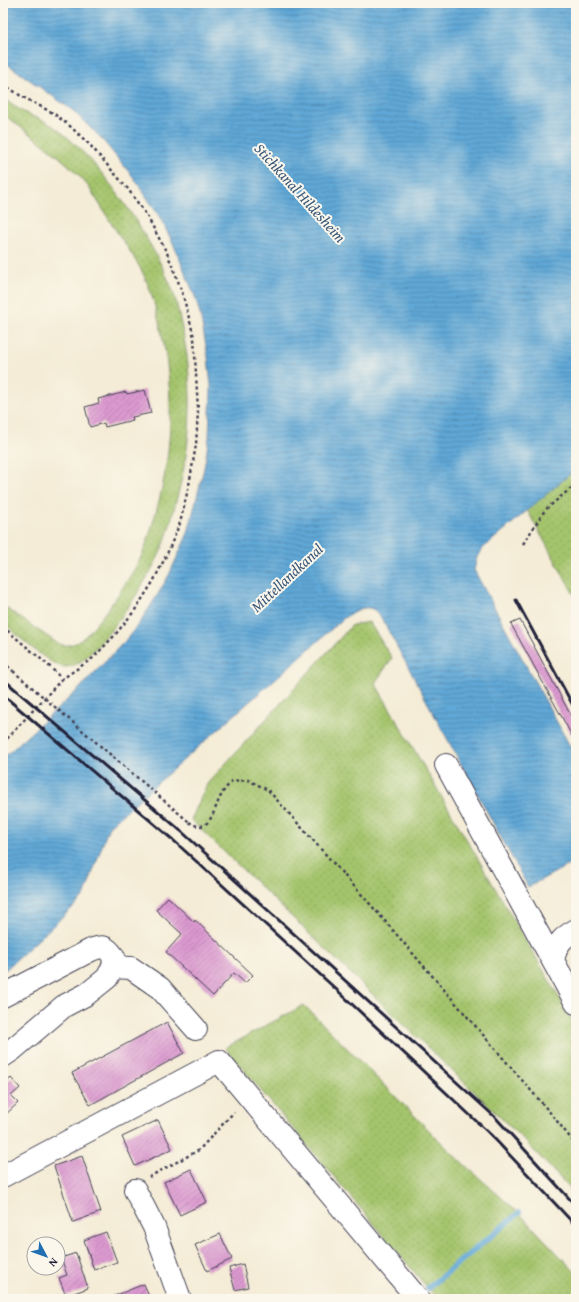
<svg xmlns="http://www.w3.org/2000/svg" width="579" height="1302" font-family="'Gentium Book Plus',serif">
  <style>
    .green { fill: url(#green-dots); stroke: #637354 }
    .water { fill: url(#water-rules); stroke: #416589 }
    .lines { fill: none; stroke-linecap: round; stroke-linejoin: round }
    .stream { stroke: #60a8d7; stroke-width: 6 }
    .building { fill: url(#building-hatch) }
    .minor-casing { stroke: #424052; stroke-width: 24 }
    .path { stroke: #424052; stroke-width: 2.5; stroke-dasharray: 3 3; stroke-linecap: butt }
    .minor { stroke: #fff; stroke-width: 22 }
    .rail { stroke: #22223b; stroke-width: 3 }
    .path-bridge { stroke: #424052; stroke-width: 2.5; stroke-dasharray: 3 3; stroke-linecap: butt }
    .labels { text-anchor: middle; stroke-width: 4; stroke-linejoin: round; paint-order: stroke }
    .water-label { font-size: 15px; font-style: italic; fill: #3b5879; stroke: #fbf7ec }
  </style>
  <defs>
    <pattern id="green-dots" width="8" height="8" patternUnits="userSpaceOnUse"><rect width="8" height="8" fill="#a4c46c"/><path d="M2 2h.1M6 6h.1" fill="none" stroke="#8da85e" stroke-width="1.8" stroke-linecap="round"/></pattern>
    <pattern id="water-rules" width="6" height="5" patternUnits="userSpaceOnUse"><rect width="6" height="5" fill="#60a8d7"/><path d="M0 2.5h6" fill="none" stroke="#4f88b0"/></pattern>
    <pattern id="building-hatch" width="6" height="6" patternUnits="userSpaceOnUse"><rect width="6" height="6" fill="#dc9ad0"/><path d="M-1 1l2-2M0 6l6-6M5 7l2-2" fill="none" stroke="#b27daa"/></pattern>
  </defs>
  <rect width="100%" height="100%" fill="#fbf7ec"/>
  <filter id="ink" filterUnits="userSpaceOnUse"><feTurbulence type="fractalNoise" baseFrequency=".025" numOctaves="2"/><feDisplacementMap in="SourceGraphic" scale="8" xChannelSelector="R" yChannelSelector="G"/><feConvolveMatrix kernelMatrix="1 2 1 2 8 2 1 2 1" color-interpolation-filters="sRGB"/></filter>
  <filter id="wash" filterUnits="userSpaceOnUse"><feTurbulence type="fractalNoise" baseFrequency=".012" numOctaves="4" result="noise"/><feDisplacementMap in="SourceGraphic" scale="16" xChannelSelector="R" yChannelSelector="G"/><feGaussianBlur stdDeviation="0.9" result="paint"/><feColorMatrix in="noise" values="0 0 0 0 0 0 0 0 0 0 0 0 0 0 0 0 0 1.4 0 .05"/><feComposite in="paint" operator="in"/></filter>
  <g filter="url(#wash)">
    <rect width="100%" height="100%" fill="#f4ecd6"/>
    <g class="green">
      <path d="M3,98C11,104 19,110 29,115C37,118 45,121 53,126C100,158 152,239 173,291C177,303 179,316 182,328C195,390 192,445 175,505C171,521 167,538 160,553C147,580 130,606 111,630C101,642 82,668 64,667C48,665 17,634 3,623V606L57,643C76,652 89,632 100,619C114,601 128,581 139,561C146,548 150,533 154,519C177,443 175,369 151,293C144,271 132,254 119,235C108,219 99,202 88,186C67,159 30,135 3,114Z"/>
      <polygon points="576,469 576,598 527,510"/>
      <polygon points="369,622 392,658 375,683 576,1026 576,1195 526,1142 191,820 207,784 352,625"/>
      <polygon points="304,1005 457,1158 522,1216 576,1273 576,1299 437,1299 225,1048"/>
    </g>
    <path class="water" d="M3,3H576V469L482,549L477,557L474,570L576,757V861L528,887L382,619C371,600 358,609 344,618L109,826L84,897L3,972V758L78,690L125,641L141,621L158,594L169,575L188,533L204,468L209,437L211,387L208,357L201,319L196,299L173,243L159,216L134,178L100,137L72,110L3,61Z"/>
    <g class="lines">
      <polyline class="stream" points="428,1288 519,1213"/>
    </g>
    <g id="blocks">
      <g class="building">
        <polygon points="145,390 151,413 132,417 133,420 105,427 104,423 90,427 85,407 99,403 98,399 126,392 127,394"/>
        <polygon points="520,620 576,725 576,743 511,624"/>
        <polygon points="168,897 194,922 195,920 253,975 245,983 234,973 213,996 166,952 182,934 156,910"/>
        <polygon points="167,1022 184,1053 90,1105 72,1073"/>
        <polygon points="11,1078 20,1088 11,1096 18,1103 3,1117 3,1085"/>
        <polygon points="158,1120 172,1149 135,1166 122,1137"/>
        <polygon points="82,1156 101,1212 73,1222 54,1166"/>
        <polygon points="191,1169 207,1202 180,1215 164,1182"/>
        <polygon points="106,1232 117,1262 94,1270 84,1240"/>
        <polygon points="220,1234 232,1259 207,1271 195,1245"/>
        <polygon points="76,1253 88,1288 66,1296 59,1278 67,1275 61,1258"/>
        <polygon points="243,1264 248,1287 235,1290 229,1268"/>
        <polygon points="144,1284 150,1299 107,1299"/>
      </g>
    </g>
  </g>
  <g filter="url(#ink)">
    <use href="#blocks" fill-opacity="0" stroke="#424052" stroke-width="1"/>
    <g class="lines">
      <g class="minor-casing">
        <g id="minor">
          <polyline points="446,765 576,1003"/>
          <path d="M553,960C557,944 561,938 576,930"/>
          <path d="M3,996L91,950C103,945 106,946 114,957L113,967"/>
          <polyline points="3,1056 12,1050 64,1006 87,994 107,978 113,967 131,968 160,988 196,1029"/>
          <polyline points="3,1176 219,1061 418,1299"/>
          <polyline points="135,1190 154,1227 180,1299"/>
        </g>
      </g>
      <g class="path">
        <polyline points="3,84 21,96 53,113 71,127 90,145 128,189 147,216 167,253 177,278 184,299 194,337 198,411 196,445 189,485 180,523 167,554 153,582 135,610 115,635 93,658 62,679 47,664 3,627"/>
        <polyline points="523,544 545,510 576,484"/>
        <polyline points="3,662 13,671"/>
        <polyline points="3,743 62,679"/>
        <path d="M189,822C211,837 214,806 222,794C224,789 229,785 232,781L248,780L268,790L378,913L553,1116L576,1145"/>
        <polyline points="149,1177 199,1150 234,1112"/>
      </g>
      <use href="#minor" class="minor"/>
      <g class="rail">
        <polyline points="516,600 576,711"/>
        <polyline points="3,679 181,831 496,1118 576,1206"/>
        <polyline points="3,695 173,840 338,991 491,1135 576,1226"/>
      </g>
      <polyline class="path-bridge" points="13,671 189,822"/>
    </g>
  </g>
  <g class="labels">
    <g class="water-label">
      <text transform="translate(300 193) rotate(48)" y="5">Stichkanal Hildesheim</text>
      <text transform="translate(287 578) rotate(-43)" y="5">Mittellandkanal</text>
    </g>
  </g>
  <rect width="579" height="1302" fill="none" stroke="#fbf7ec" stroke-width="16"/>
  <g transform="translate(46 1256) rotate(131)"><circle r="19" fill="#fbf7ec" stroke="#a4a2a5"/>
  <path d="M0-3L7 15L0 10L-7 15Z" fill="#1f6fb2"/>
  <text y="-6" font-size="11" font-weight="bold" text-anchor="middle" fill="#22223b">N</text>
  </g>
</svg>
